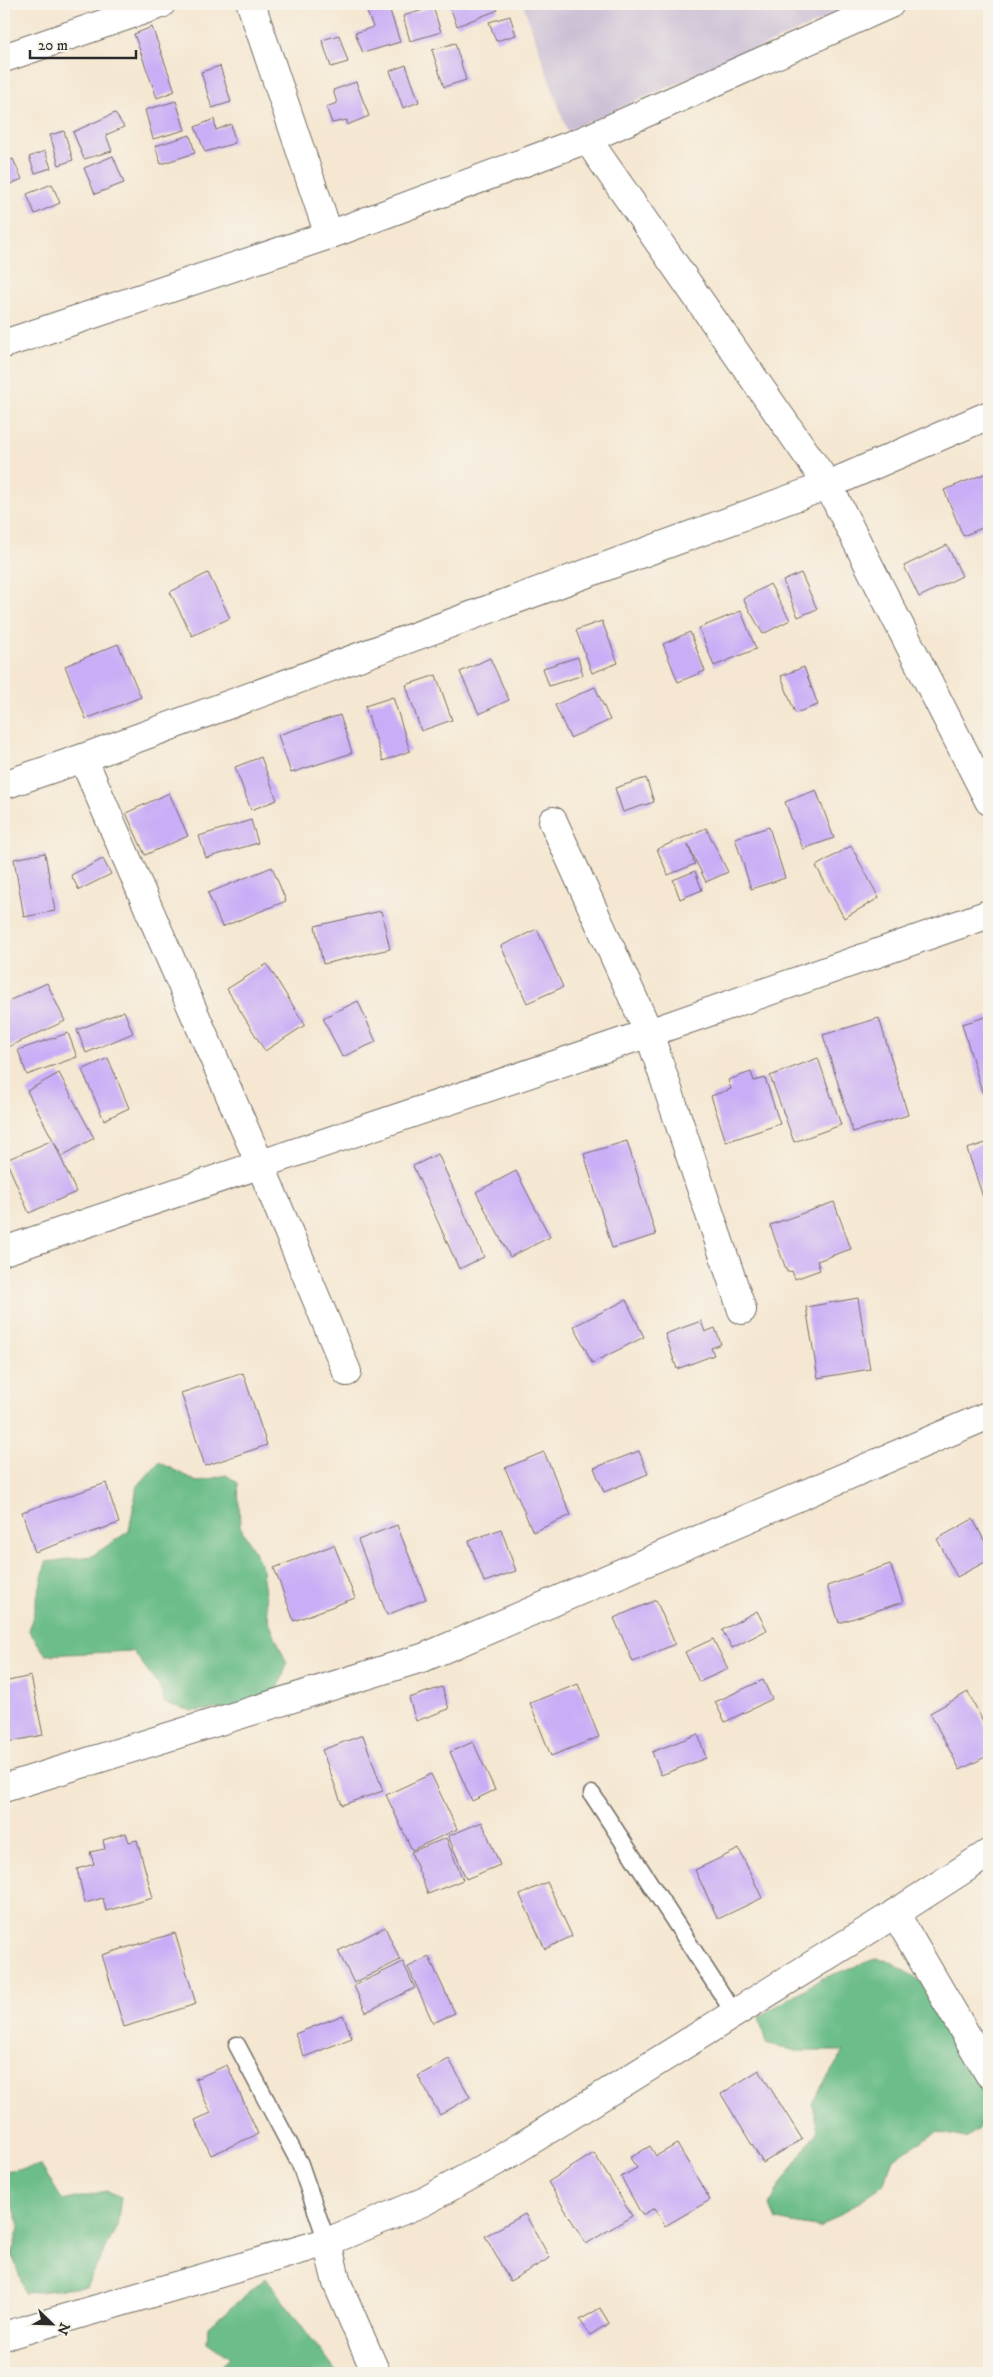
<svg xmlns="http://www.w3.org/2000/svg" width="993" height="2377" font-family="'IM FELL DW Pica',serif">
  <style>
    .industrial { fill: #cbbfd5 }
    .forest { fill: #6cbd89; stroke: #4c745a }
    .building { fill: #c9adf6 }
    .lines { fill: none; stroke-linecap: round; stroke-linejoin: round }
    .lane-casing { stroke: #726d65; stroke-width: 19 }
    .street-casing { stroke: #726d65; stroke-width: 30 }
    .lane { stroke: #fff; stroke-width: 16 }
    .street { stroke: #fff; stroke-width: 28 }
  </style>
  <rect width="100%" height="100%" fill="#f7f3e8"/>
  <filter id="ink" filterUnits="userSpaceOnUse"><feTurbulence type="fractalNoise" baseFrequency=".02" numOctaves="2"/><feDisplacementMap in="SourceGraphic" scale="10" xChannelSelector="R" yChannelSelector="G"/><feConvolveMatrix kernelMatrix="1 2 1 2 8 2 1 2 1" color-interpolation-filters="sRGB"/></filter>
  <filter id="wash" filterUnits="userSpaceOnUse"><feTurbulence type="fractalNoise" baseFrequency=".0096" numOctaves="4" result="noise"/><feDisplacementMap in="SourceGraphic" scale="20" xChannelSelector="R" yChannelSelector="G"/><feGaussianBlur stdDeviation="1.12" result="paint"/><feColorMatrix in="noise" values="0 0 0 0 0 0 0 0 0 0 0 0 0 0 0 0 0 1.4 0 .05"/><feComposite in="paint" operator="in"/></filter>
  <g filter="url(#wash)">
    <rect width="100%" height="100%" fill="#f5e7d1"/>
    <polygon class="industrial" points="523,4 860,4 567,131"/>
    <g class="forest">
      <polygon points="159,1462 197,1482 226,1475 238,1483 240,1526 261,1564 269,1622 287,1664 278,1690 249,1707 192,1711 165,1703 159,1686 133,1651 46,1655 29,1631 46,1562 92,1556 129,1531 137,1487"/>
      <polygon points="875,1959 890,1961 927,1986 943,2027 974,2061 986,2104 978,2129 966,2138 937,2132 893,2158 883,2185 820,2228 776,2220 770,2206 776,2192 818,2130 812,2102 844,2051 796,2051 766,2043 759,2017 821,1979"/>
      <polygon points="41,2166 63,2201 106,2191 121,2197 117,2226 86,2287 25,2293 12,2253 20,2225 4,2182 4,2171"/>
      <polygon points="266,2278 337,2373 214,2373 230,2358 207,2342 208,2327"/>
    </g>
    <g id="blocks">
      <g class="building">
        <polygon points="374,4 388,4 400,42 363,53 355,33 373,27 365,7"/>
        <polygon points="449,4 496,4 498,10 457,26"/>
        <polygon points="433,7 441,32 410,41 403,16"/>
        <polygon points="510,16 516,35 496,41 489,22"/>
        <polygon points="152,27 175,91 157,98 134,34"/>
        <polygon points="339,35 348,62 331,67 322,40"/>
        <polygon points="455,43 466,80 444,87 432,50"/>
        <polygon points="406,65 419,102 403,108 390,71"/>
        <polygon points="220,66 231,102 212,108 201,72"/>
        <polygon points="356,82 369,116 347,125 347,120 332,123 326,107 337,103 333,90"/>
        <polygon points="176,101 185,130 153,139 145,110"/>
        <polygon points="115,113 124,127 106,135 112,151 84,159 73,132"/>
        <polygon points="214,119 216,130 231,124 235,143 205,152 195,127"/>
        <polygon points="64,131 73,160 59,165 50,135"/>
        <polygon points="190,135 195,153 161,164 155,146"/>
        <polygon points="45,151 51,168 35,173 29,157"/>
        <polygon points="113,156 124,183 95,194 84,168"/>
        <polygon points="13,159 22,179 4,187 4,163"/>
        <polygon points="52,184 60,203 35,214 27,194"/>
        <polygon points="989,472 989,525 963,536 944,490"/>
        <polygon points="947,545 962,576 919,597 904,566"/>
        <polygon points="208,573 230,618 192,636 170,592"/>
        <polygon points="801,573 817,609 798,617 783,581"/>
        <polygon points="770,584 790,620 763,634 743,599"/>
        <polygon points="741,611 756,649 714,666 699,628"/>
        <polygon points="602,621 618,663 592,673 576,630"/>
        <polygon points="690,632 705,671 678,682 663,644"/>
        <polygon points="118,644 141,697 86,719 65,666"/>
        <polygon points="578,657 583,675 549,686 543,668"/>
        <polygon points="490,658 509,700 479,714 460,672"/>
        <polygon points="804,667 818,705 795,713 781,676"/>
        <polygon points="436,675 452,720 421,731 406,685"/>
        <polygon points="595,687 610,720 570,738 555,705"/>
        <polygon points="393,697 410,751 383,761 365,706"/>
        <polygon points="340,715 352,753 291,773 278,735"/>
        <polygon points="261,757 277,800 251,810 235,767"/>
        <polygon points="646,778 654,802 623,812 615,788"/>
        <polygon points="816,790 834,838 803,849 785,802"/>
        <polygon points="169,793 188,836 145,855 126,813"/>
        <polygon points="251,820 258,843 206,858 199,836"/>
        <polygon points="769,827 785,878 751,889 735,838"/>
        <polygon points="706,828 728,872 706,882 688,845 695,864 668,875 657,849"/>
        <polygon points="851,846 879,898 844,918 816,866"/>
        <polygon points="45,853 55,911 24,917 14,859"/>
        <polygon points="103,859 111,874 79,890 71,875"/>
        <polygon points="272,867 286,901 222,927 208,893"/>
        <polygon points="695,871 702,890 680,899 673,880"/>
        <polygon points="381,911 390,949 323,964 315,926"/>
        <polygon points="537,929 563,987 527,1003 501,946"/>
        <polygon points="267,964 305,1025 265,1051 227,989"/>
        <polygon points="47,983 65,1021 4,1049 4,1003"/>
        <polygon points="358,1001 376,1042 342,1057 323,1018"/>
        <polygon points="124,1011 133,1033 86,1053 77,1030"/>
        <polygon points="989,1016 989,1093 983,1095 962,1024"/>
        <polygon points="879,1018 908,1115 853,1132 823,1035"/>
        <polygon points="68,1033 77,1057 27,1075 18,1050"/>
        <polygon points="108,1058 129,1108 104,1120 82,1070"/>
        <polygon points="818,1058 841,1125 794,1142 770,1076"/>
        <polygon points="751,1072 754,1081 765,1078 780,1124 726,1142 711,1096 731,1089 728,1080"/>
        <polygon points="59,1073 94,1138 62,1156 54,1142 76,1192 29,1213 6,1160 53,1140 27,1091"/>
        <polygon points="627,1141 656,1235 612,1248 584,1154"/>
        <polygon points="989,1142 989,1195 983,1197 967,1149"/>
        <polygon points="438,1154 484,1257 459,1269 413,1166"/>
        <polygon points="516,1171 550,1237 510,1257 476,1192"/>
        <polygon points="834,1202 851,1249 817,1261 820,1270 795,1279 792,1271 787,1272 770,1225"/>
        <polygon points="858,1298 870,1369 818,1378 806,1307"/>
        <polygon points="626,1300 644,1337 592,1363 574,1326"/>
        <polygon points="701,1321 705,1332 715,1328 721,1344 711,1348 714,1355 677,1369 665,1334"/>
        <polygon points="243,1373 267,1445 205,1466 181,1393"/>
        <polygon points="639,1451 648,1474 604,1492 594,1468"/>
        <polygon points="544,1452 571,1515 533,1532 505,1468"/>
        <polygon points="106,1483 119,1523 35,1552 22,1512"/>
        <polygon points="973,1519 989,1550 989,1560 957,1577 937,1539"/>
        <polygon points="397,1525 426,1599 387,1615 358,1540"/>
        <polygon points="501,1529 516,1571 484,1582 469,1541"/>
        <polygon points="334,1545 355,1598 294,1621 274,1568"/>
        <polygon points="890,1564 903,1602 839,1623 827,1586"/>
        <polygon points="656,1600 675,1644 633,1662 614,1618"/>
        <polygon points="757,1611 767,1630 732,1648 722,1630"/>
        <polygon points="713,1639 728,1669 699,1682 685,1652"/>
        <polygon points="31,1676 43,1735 4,1743 4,1682"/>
        <polygon points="763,1680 772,1699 725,1722 715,1702"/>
        <polygon points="578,1684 599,1737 551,1756 530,1703"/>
        <polygon points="442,1687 449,1709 416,1721 409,1698"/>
        <polygon points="968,1692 989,1733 989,1755 960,1770 930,1713"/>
        <polygon points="698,1734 706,1758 661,1775 652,1752"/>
        <polygon points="363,1735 383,1791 342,1805 322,1750"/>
        <polygon points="473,1742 495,1790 472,1801 450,1752"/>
        <polygon points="431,1774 457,1829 412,1850 386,1795"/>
        <polygon points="482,1822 500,1865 466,1879 448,1836"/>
        <polygon points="126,1833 129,1842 137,1840 153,1898 106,1911 103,1898 85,1903 77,1869 94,1864 90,1852 105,1849 103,1840"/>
        <polygon points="446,1838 463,1880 428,1894 411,1852"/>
        <polygon points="739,1849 762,1898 718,1919 695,1870"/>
        <polygon points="547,1882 572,1936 545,1949 520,1895"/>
        <polygon points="385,1927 400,1960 354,1983 338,1951"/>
        <polygon points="175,1933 196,2004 124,2027 102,1955"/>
        <polygon points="429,1957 455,2013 433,2023 408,1967"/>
        <polygon points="403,1962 415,1988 366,2012 354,1986"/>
        <polygon points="343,2015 352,2038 304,2057 295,2034"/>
        <polygon points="449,2059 470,2097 440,2115 418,2076"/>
        <polygon points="227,2065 258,2134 211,2155 195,2120 211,2113 195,2079"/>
        <polygon points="759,2070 802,2139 763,2163 721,2094"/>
        <polygon points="677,2144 710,2200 665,2226 655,2208 642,2215 621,2177 637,2168 630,2158 650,2146 656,2156"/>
        <polygon points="594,2153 632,2216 586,2244 548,2182"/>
        <polygon points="525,2214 550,2258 510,2281 485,2236"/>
        <polygon points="600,2308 609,2323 590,2335 580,2320"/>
      </g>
    </g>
  </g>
  <g filter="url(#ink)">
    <use href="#blocks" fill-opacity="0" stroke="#726d65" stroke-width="1"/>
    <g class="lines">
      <g class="lane-casing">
        <g id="lane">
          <polyline points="592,1794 734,2013"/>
          <polyline points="237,2045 300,2164 327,2242"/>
        </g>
      </g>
      <g class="street-casing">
        <g id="street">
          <polyline points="251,4 329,235"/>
          <polyline points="4,58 161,4"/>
          <polyline points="587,139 828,485 989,801"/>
          <polyline points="4,344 329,235 587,139 890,4"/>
          <polyline points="83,758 260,1164 347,1372"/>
          <polyline points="4,785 83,758 828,485 989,415"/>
          <polyline points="553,821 649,1033 742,1310"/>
          <polyline points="4,1251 649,1033 989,914"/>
          <polyline points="4,1788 425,1657 989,1415"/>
          <polyline points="895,1913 989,2074"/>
          <polyline points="327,2242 337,2283 376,2373"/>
          <polyline points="4,2336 327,2242 423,2202 504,2157 891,1916 989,1853"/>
        </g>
      </g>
      <use href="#lane" class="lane"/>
      <use href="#street" class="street"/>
    </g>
  </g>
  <rect width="993" height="2377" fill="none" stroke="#f7f3e8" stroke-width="20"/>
  <g transform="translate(52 2324) rotate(113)" stroke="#f7f3e8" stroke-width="4" paint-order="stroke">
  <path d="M0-4L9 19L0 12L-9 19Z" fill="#2b2b2b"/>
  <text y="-8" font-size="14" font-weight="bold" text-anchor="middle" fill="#2b2b2b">N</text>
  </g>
  <path d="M30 50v8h106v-8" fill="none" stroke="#2b2b2b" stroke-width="2.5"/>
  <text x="38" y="50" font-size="15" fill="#2b2b2b" stroke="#f7f3e8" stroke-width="4" paint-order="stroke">20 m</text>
</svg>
